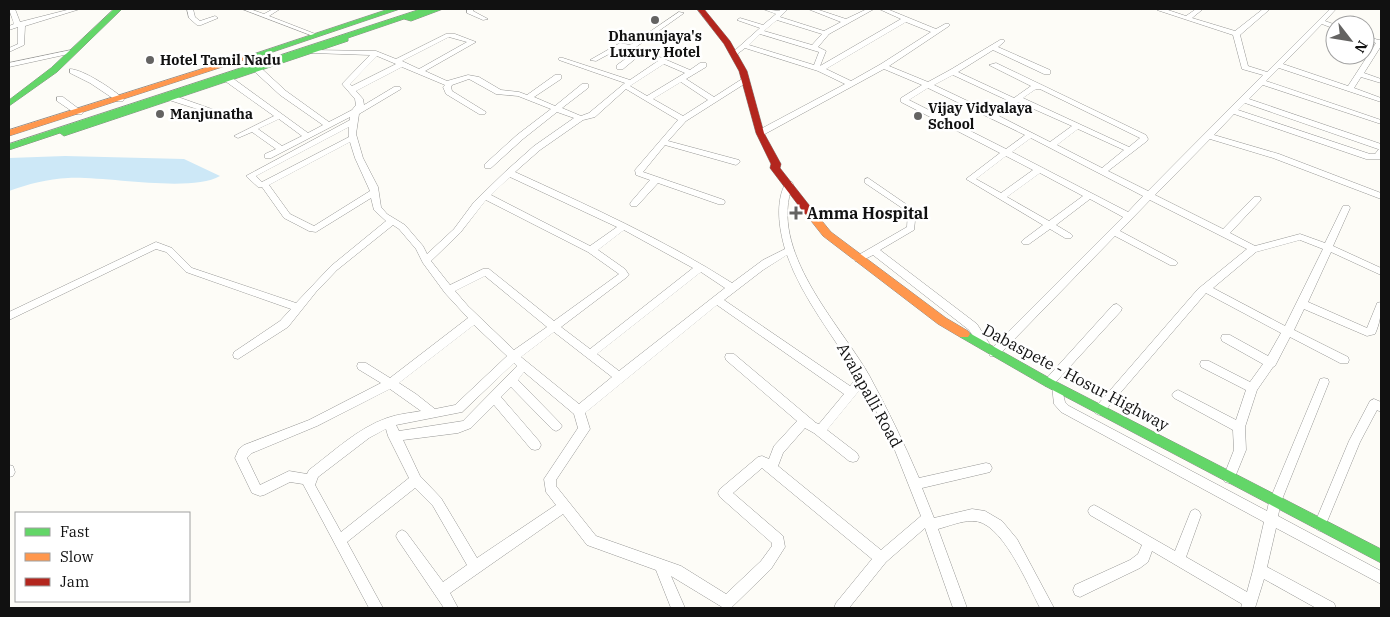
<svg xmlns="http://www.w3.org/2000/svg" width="1390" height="617" font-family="'IBM Plex Serif',serif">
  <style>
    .water { fill: #cde8f7 }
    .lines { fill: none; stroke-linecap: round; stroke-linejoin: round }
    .street-casing { stroke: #979795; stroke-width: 1 }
    .fast-casing { stroke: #8e8d8b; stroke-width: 1 }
    .slow-casing { stroke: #8e8d8b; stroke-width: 1 }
    .jam-casing { stroke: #8e8d8b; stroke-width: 1 }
    .street { fill: #fffffe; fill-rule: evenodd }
    .fast { fill: #63d668; fill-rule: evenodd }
    .slow { fill: #ff974d; fill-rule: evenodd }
    .jam { fill: #b3261e; fill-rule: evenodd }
    .poi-dot { fill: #646362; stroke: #fff; stroke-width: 2 }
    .labels { text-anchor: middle; stroke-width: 5; stroke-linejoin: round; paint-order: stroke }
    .far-poi-label { font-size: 14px; font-weight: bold; fill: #111; stroke: #fff; text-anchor: start }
    .poi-label { font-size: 16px; font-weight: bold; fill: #111; stroke: #fff; text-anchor: start }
    .street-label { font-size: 16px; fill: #111; stroke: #fff }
  </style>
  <rect width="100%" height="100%" fill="#fdfcf7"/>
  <path class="water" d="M65,156L184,159L220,176C190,193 106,176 68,178C48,179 28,184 9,191V158Z"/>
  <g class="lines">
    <g class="street-casing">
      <g id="street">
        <polygon points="9,9 15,9 20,22 71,9 80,9 25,26 24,45 9,52 9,48 18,44 18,27 9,30 9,26 14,24"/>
        <polygon points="187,9 193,9 195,17 200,21 215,16 218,18 201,25 197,25 189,18"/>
        <polygon points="242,9 250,9 264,14 273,9 280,9 269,16 318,35 313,36"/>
        <polygon points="467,9 473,9 473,11 488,19 483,20 467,13"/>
        <path d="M763,9L779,11L781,9H788L780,17L824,31L841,22L808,9H816L846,19L867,9H874L829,34L818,47L826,51L820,66L901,19L879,9H887L936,29L945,24H949V26L889,66L928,82L950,70L1000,40H1004V42L998,47L1050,70V74H1044L993,50L958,72L1014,98L1031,86L989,65L996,63L1146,135L1148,139L1147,141L1108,171L1148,191L1263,75L1242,69L1233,35L1157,10L1156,9H1165L1186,16L1196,9H1203L1192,18L1235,31L1263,9H1270L1240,35L1248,66L1267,72L1330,9H1336L1325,21L1336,25L1335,29L1322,24L1283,64L1348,86L1376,43L1365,39V35L1378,40L1381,39V46L1364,73L1381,79V83L1361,77L1354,88L1381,98V102L1279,68L1266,81L1381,120V124L1263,85L1249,99L1381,144L1380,159H1366L1234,114L1214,135L1279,154L1381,193V199L1273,158L1210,139L1155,195L1223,229L1254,197H1260L1261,199L1260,201L1230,233L1255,246L1300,234L1325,243L1343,206H1349L1350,208L1333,246L1381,268V275L1331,252L1308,302L1367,328L1376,306L1377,303L1381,302C1381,314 1380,323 1375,334L1367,336L1304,309L1294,330L1348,357L1349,360L1348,363H1340L1290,337L1275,366L1273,367L1257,390L1245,427L1246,450L1233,482L1229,483L1225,482L1223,478L1234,450L1233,430L1174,398L1172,395L1174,392L1178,390L1182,392L1236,420L1246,390L1201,367L1200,364L1201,361H1209L1250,382L1263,364L1222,341L1221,338L1222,335H1230L1268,356L1281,333L1206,293L1103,413L1099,415L1095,413L1093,410L1198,289L1247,249L1150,200L1120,231L1176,261L1178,263L1176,265H1170L1115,236L998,356H990L989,353L990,350L1123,217L1090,199L1056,225L1071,234L1073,236L1071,238H1065L1050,229L1029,244H1023L1021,242L1023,240L1043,225L966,179L1000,153L901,102V98L922,85L884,69L763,135H757V131L845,84L818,71L745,48L736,55H732V53L760,28L737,20L740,18L763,25L776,14ZM777,20L822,34L812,45L764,31ZM906,22L931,32L881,64L851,81L826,69ZM760,34L819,52L814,65L749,45ZM953,75L1009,101L993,113L934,85ZM928,88L1025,135L1006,149L909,100ZM1036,89H1040L1140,138L1129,147L1023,98ZM1018,102L1072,126L1050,142L999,116ZM1245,103L1378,149H1379L1375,154H1370L1238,110ZM1078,129L1124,150L1102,168L1057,145ZM1031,138L1143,196L1128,212L1012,152ZM1006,156L1033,170L1001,193L976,179ZM1040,173L1083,196L1049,221L1007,197ZM1300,240L1323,249L1285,326L1213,288L1256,252Z"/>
        <path d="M679,12L684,13L636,47L690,70L700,63H706V67L686,79L714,97L742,79L749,81L686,121L668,141L739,160L740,162L736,165L665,145L643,172L724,200L725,202L724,204H718L658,183L637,206H631L630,204L631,202L650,180L636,175L635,170L678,120L626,89L595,117L583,120L540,150L515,172C589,206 663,239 732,283L763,260L785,249C779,228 775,202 786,182H792L793,184C767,250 839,323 869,375C887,408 904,443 919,478L986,463L990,464L992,468L990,472L986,473L922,488L934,518L972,509L985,511L1002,521L1017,539L1054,608H1040C1028,585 1001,519 972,521C961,521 949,526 938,529L967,608H953L925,528L886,562L849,608H834L836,603L872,559L762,468L733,493L783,536L785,547L771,569L732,607L728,608L722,607L671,576L685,608H671L656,570L587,545L563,514L450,593L458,608H444L398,540L396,536L398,532L402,530L406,532L443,582L467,565L433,506L415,488L347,542L383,608H369L303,484L290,482L264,495L260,496L252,493L235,458L239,449L244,445L309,420L381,383L358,369L357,366L358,363H366L390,378L468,318L445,293L423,263L416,249L399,229L393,225L337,270L316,292L288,327L238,359L234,358L233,355L234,352L280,321L291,309L186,272L166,252L156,249L9,320V312L156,242L172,248L192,268L296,303L331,266L386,221L374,210L371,198L316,232L309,231L284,218L262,187H258L246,176L350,120V117L271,158H265V154L276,149L252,132L238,138L234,136L274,116L225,81V77H231L308,133L323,125L280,95L255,72V68H261L286,91L329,122L352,110L356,105L355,99L342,84L370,55L312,53L310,52V50L376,51L396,59L446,34H455L476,42L425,71L447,81L468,75L479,77L501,90L519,92L527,95L555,75H561V79L534,97L555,106L582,84H588V88L562,108L581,116L589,113L625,83L559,60V58H563L630,80L658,61L641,54L623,69H617V65L635,52L622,47L596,61L590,60L620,43L630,45ZM449,37L467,42L419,69L402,61ZM377,56L396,64L352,86L350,84ZM664,64L685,73L647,96L630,86ZM402,67L445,85L443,87L446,94L479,114H485L486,112L452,91L451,87L452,85L469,79L496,94L518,96L551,109L517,135L485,164V168H491L523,139L557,112L574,118L534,146L506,171L474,202L454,229L427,254L423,246L405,225L387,214L381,207L378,187L363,158L356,134L359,114L401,89L400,87H394L364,105L363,99L356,91ZM681,82L708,100L683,116L653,99ZM279,119L302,136L282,146L258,129ZM349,127V137L262,182L256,176ZM350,142L355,158L370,191L314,226L290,214L269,185ZM510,177L617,227L590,246L491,195ZM486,200L588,252L619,274L554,321L489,269H483L450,285L431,261L460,233ZM624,230L693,268L590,349L561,327L627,277L629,275L625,269L598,250ZM787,255C803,300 834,336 858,377L850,386L724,300L763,270ZM701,272L725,288L619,371L597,354ZM485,276L547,327L514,350L468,306L455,291ZM717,305L844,394L819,424L816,423L734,354H726L725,357L726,360L797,421L774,446L769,459L762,456L758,457L720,489L718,493L720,497L772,543V546L761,561L726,594L681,566L596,536L556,486V480L590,429L585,413ZM474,325L507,356L455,405L435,409L416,394L399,383ZM554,332L612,377L579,404L521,357ZM514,363L517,366L463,421L399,431L396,425L462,412ZM524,372L574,414L578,428L544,479L546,492L556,505L477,558L441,498L420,476L403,440L458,433L471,428L494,405L531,449L535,450L539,449L541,445L539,441L501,397L511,387L552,429L556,431L560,429L562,426L560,423L518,380ZM863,386L890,438L921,516L881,550L778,466L783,453L805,428L814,433L849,461L853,462L857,461L859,457L857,453L827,430ZM390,389L421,411C410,413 398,414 387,418C358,428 333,452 309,470L307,474L289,471L260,485L247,458L252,453L317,426ZM386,429L388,436L409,478L341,532L315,485L318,477L369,438Z"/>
        <polygon points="71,50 73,51 73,53 9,67 9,63"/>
        <path d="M70,69C83,69 114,90 124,99L123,101H117L90,83L70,73Z"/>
        <polygon points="169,96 175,96 226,114 225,116 219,116 169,100"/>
        <polygon points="57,97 63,97 83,112 82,114 76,114 57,101"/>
        <polygon points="868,178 916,211 914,230 880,250 977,324 989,343 988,346 980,346 969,330 873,255 861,261 855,261 853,259 855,257 907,227 908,212 865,183 865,179"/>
        <polygon points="1117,304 1122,308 1121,311 1054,384 1061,385 1065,402 1069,406 1267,511 1269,502 1319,382 1320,379 1324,378 1328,379 1329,382 1281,502 1278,516 1381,571 1381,584 1276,528 1267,567 1334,603 1336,608 1316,608 1264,579 1255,608 1241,608 1242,604 1152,551 1148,562 1140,568 1080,597 1075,595 1073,590 1075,585 1130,560 1138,554 1142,545 1090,515 1088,511 1090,507 1094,505 1098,507 1175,551 1191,511 1195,509 1199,511 1201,515 1186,557 1247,592 1253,570 1264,522 1061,412 1054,404 1052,386 1045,386 1044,383 1045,380 1113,305"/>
        <polygon points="1374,399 1381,402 1381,412 1377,410 1360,442 1324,529 1320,531 1316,529 1314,525 1349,441 1370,401"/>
        <polygon points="9,465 13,466 15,472 13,476 9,477"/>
      </g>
    </g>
    <g class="fast-casing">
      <g id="fast">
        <polygon points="114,9 122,9 57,72 9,106 9,100 51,68"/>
        <polygon points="389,9 400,9 252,59 245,57"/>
        <polygon points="421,9 443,9 411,21 404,19 348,38 348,41 67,135 64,136 60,133 9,150 9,144"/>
        <polygon points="964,330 1053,380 1381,549 1381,563 1045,386 960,337 958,334 960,331"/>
      </g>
    </g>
    <g class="slow-casing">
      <g id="slow">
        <polygon points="246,55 253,57 9,136 9,130"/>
        <polygon points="809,209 813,210 831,232 946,318 968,331 970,334 968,337 960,337 938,324 823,236 804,212"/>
      </g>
    </g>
    <g class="jam-casing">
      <polygon id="jam" points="697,9 704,9 730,41 747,71 764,133 781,164 780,168 813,210 814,212 813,214 805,214 770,168 771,164 756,133 739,71 724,44"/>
    </g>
    <use href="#street" class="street"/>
    <use href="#fast" class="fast"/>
    <use href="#slow" class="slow"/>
    <use href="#jam" class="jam"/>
  </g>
  <g class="poi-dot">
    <circle cx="655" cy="20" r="5"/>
    <circle cx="150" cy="60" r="5"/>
    <circle cx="160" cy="114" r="5"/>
    <circle cx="918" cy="116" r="5"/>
    <path d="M793.5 205.5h5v5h5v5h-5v5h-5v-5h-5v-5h5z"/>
  </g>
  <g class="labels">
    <g class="far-poi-label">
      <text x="655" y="41" text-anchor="middle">Dhanunjaya's<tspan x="655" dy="16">Luxury Hotel</tspan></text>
      <text x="160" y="65">Hotel Tamil Nadu</text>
      <text x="928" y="113">Vijay Vidyalaya<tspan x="928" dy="16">School</tspan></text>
      <text x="170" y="119">Manjunatha</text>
    </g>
    <g class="poi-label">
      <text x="807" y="219">Amma Hospital</text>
    </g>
    <g class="street-label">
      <text transform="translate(1076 377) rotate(28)" y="6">Dabaspete - Hosur Highway</text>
      <text transform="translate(870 395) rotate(61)" y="6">Avalapalli Road</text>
    </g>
  </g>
  <rect width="1390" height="617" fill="none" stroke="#111111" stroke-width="20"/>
  <rect x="15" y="512" width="175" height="90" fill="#ffffff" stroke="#a0a0a0"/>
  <rect x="25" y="528" width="25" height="8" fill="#63d668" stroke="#a0a0a0"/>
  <text x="60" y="537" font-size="15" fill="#111111">Fast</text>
  <rect x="25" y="553" width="25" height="8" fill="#ff974d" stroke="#a0a0a0"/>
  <text x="60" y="562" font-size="15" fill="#111111">Slow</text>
  <rect x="25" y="578" width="25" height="8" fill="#b3261e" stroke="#a0a0a0"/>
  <text x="60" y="587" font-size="15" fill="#111111">Jam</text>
  <g transform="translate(1350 40) rotate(121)"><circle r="24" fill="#ffffff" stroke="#a0a0a0"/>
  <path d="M0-4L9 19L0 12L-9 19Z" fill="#646362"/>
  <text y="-8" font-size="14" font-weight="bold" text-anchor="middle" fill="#111111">N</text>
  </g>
</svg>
